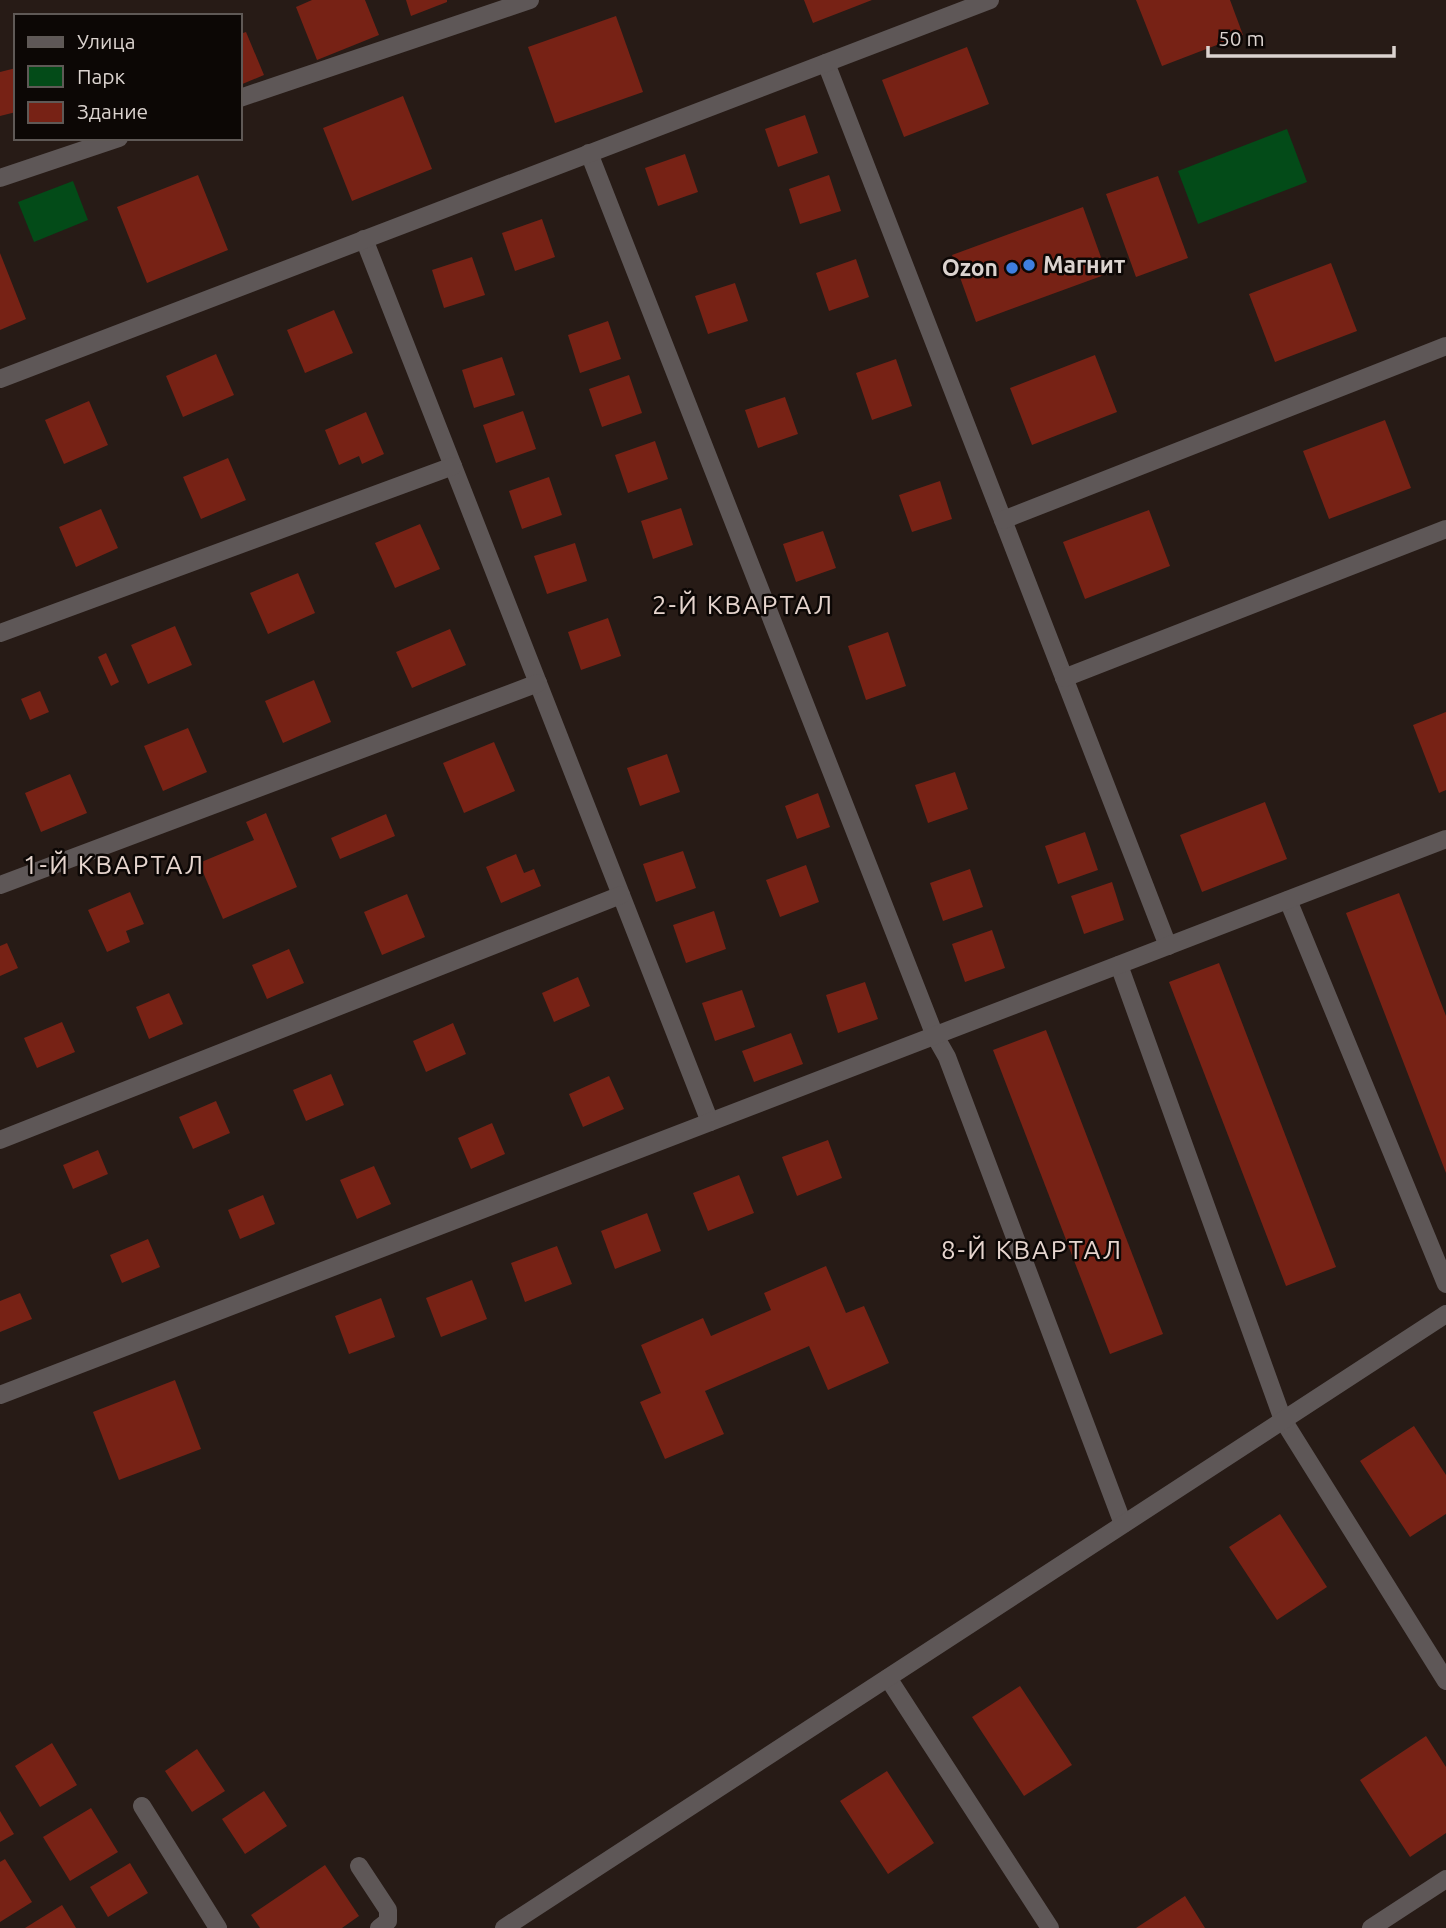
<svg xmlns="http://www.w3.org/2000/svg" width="1446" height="1928" font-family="Ubuntu,sans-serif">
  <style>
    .green { fill: #034b18 }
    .building { fill: #772215 }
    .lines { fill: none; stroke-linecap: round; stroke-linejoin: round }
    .minor { stroke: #5e5757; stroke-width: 18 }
    .shop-dot { fill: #3f7fe0; stroke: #0c0705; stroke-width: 2.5 }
    .labels { text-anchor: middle; stroke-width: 5; stroke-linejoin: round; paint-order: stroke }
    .poi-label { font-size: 23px; font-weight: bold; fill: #dbd3cf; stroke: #0c0705; text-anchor: start }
    .quarter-label { font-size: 26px; letter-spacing: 2px; fill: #e6d5ce; stroke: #0c0705 }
  </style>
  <rect width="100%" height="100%" fill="#271b16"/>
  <g class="green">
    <polygon points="1287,129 1307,182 1198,224 1178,171"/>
    <polygon points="73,181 88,220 34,242 18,202"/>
  </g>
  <g class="building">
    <polygon points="312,0 365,0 379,35 317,60 296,7"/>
    <polygon points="406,0 447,0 447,2 411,16"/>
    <polygon points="804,0 872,0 813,23"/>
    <polygon points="1136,0 1230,0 1243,35 1162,66"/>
    <polygon points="616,16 643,92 555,123 528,47"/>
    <polygon points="246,32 264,75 240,85 240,34"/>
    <polygon points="967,47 989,104 904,137 882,80"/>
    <polygon points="16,68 16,112 0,116 0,72"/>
    <polygon points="403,96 432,169 352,201 323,128"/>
    <polygon points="805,115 818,153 778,167 765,129"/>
    <polygon points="685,154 698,192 658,206 645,168"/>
    <polygon points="198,175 228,250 147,283 117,207"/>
    <polygon points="829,175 841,211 800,224 789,189"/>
    <polygon points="1158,176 1188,258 1136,277 1106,194"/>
    <polygon points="1083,207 1107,274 976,322 952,255"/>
    <polygon points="542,219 555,257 515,271 502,233"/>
    <polygon points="0,253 26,319 0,330"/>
    <polygon points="472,257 485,295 444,308 432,270"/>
    <polygon points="856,259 869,297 829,311 816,273"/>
    <polygon points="1331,263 1357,331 1275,362 1249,294"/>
    <polygon points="735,283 748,321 708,334 695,296"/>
    <polygon points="334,310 353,353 305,373 287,330"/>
    <polygon points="608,321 621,359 580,373 568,335"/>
    <polygon points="216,354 234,395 183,417 166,376"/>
    <polygon points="1095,355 1117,412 1032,445 1010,388"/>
    <polygon points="502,357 515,395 474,408 462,370"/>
    <polygon points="896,359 912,406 872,420 856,373"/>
    <polygon points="629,375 642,413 602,427 589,389"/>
    <polygon points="785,397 798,434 758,448 745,410"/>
    <polygon points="89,401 108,445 64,464 45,420"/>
    <polygon points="523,411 536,449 496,463 483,425"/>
    <polygon points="366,412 384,454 362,464 359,456 339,465 325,430"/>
    <polygon points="1385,420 1411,488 1329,519 1303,451"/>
    <polygon points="655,441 668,479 628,493 615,455"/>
    <polygon points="228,458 246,500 201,519 183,477"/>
    <polygon points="549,477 562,515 522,529 509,491"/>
    <polygon points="940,481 952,519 912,532 899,495"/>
    <polygon points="681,508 693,545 653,559 641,521"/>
    <polygon points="101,509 118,548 76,567 59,527"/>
    <polygon points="1149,510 1170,566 1085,599 1063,542"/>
    <polygon points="420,524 440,569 395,588 375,543"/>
    <polygon points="823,531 836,568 796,582 783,544"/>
    <polygon points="575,543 587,581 547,594 534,556"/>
    <polygon points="298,573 315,613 268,634 250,593"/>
    <polygon points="608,618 621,656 581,670 568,632"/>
    <polygon points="175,626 192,665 148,684 131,645"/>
    <polygon points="450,629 466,665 412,688 396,652"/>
    <polygon points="888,632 906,686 866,700 848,646"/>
    <polygon points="106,653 119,682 111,686 98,657"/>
    <polygon points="314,680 331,722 283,743 265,701"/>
    <polygon points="40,691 49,712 30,720 21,699"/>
    <polygon points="1446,712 1446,790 1439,793 1413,725"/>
    <polygon points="188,728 207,772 163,791 144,746"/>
    <polygon points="494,742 515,791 464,813 443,763"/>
    <polygon points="667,754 680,792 640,806 627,768"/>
    <polygon points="955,772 968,809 928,823 915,785"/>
    <polygon points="70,774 87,813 41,832 25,793"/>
    <polygon points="818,793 830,827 797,839 785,806"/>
    <polygon points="1265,802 1287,859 1202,892 1180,835"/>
    <polygon points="266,813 297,887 223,919 199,863 254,840 246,822"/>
    <polygon points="386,814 395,836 340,859 331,838"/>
    <polygon points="1085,832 1098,870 1058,884 1045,846"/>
    <polygon points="683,851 696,888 656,902 643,864"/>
    <polygon points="516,854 524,873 534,869 541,886 501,903 486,867"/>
    <polygon points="806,865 819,902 780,917 766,880"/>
    <polygon points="970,869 983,907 943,921 930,883"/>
    <polygon points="1112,882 1124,920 1084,934 1071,896"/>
    <polygon points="130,892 144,924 126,931 130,942 107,952 88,910"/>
    <polygon points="1399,893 1446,1016 1446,1173 1346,913"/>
    <polygon points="407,894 425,937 382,955 364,912"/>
    <polygon points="714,911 726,949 686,963 673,925"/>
    <polygon points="992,930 1005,968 965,982 952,944"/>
    <polygon points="7,943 18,968 0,976 0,946"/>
    <polygon points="289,949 304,983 267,999 252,965"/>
    <polygon points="1219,963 1336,1267 1286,1286 1169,982"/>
    <polygon points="578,977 590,1006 554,1022 542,993"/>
    <polygon points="865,982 878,1019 838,1033 826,995"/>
    <polygon points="742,990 755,1027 715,1041 702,1003"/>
    <polygon points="169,993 183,1024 149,1039 136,1007"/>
    <polygon points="62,1022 75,1052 37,1068 24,1038"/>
    <polygon points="453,1023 466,1054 426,1072 413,1041"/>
    <polygon points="1046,1030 1163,1334 1110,1354 993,1050"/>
    <polygon points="791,1033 803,1064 754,1082 742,1051"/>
    <polygon points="331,1074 344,1105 306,1121 293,1090"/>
    <polygon points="609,1076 624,1109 583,1127 569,1094"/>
    <polygon points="216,1101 230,1133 193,1149 179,1117"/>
    <polygon points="492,1123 505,1154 471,1169 458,1138"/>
    <polygon points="828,1140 842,1178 797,1196 782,1157"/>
    <polygon points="98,1150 108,1174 73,1189 63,1165"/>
    <polygon points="374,1166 391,1204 357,1219 340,1180"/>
    <polygon points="739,1175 754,1213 708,1231 693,1193"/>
    <polygon points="263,1195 275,1224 240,1239 228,1210"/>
    <polygon points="647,1213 661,1251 615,1269 601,1231"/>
    <polygon points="148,1239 160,1267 122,1283 110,1255"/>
    <polygon points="557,1246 572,1284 525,1302 511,1263"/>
    <polygon points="826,1266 846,1313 864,1306 889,1363 828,1390 809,1346 705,1391 724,1434 665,1459 640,1402 661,1393 641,1345 703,1318 711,1336 771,1310 764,1293"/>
    <polygon points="472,1280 487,1319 441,1337 426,1298"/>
    <polygon points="20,1293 32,1319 0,1332 0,1301"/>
    <polygon points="381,1298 395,1337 349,1354 335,1316"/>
    <polygon points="175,1380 201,1449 119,1480 93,1412"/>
    <polygon points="1414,1426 1446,1475 1446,1514 1410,1537 1360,1461"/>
    <polygon points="1280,1514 1327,1587 1277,1620 1229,1547"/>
    <polygon points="1020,1686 1072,1765 1024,1796 972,1717"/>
    <polygon points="1426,1736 1446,1767 1446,1833 1410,1857 1360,1780"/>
    <polygon points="52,1743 77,1785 40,1807 15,1766"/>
    <polygon points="197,1749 225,1791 192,1812 165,1771"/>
    <polygon points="887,1771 934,1843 888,1874 840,1801"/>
    <polygon points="264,1791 287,1826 245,1854 222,1819"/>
    <polygon points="91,1808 118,1852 70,1881 43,1837"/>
    <polygon points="0,1811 14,1834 0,1842"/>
    <polygon points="5,1859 32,1902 0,1922 0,1862"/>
    <polygon points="130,1863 148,1893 108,1917 90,1887"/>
    <polygon points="325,1865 359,1916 342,1928 260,1928 251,1915"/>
    <polygon points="1185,1896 1205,1928 1136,1928"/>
    <polygon points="62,1905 76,1928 25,1928"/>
  </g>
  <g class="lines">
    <g class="minor">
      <polyline points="826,63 1168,946"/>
      <polyline points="240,98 530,0"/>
      <polyline points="589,153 935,1036 947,1057 1123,1524"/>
      <polyline points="0,178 119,138"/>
      <polyline points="364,239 710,1122"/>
      <polyline points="0,379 990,0"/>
      <polyline points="1003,520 1446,346"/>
      <polyline points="0,633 453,466"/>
      <polyline points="1064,678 1446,529"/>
      <polyline points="0,885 538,683"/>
      <polyline points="1288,900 1446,1284"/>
      <polyline points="1119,965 1283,1420 1446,1681"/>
      <polyline points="0,1140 621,895"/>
      <polyline points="0,1395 1446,839"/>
      <polyline points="888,1678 1050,1928"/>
      <polyline points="142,1806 218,1928"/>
      <polyline points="359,1866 388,1910 388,1921 379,1928"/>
      <polyline points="504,1928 1446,1314"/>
      <polyline points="1371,1928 1446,1879"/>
    </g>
  </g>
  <g class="shop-dot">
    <circle cx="1029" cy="265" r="7"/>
    <circle cx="1012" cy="268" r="7"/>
  </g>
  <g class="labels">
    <g class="poi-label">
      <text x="1043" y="273">Магнит</text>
      <text x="998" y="276" text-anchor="end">Ozon</text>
    </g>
    <g class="quarter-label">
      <text x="743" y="614">2-Й КВАРТАЛ</text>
      <text x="114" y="874">1-Й КВАРТАЛ</text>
      <text x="1032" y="1259">8-Й КВАРТАЛ</text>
    </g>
  </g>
  <rect x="14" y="14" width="228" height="126" fill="#0c0705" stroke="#5f5956" stroke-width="2"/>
  <rect x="28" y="37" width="35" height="10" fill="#5e5757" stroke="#5f5956" stroke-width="2"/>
  <text x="77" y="49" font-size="21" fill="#dbd3cf">Улица</text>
  <rect x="28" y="66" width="35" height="21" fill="#034b18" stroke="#5f5956" stroke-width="2"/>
  <text x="77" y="84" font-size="21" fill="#dbd3cf">Парк</text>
  <rect x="28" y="102" width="35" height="21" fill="#772215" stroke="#5f5956" stroke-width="2"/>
  <text x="77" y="119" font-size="21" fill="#dbd3cf">Здание</text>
  <path d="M1208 46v10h186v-10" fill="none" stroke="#dbd3cf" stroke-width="3.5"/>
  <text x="1218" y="46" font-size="21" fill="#dbd3cf" stroke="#0c0705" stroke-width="5" paint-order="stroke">50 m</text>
</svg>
